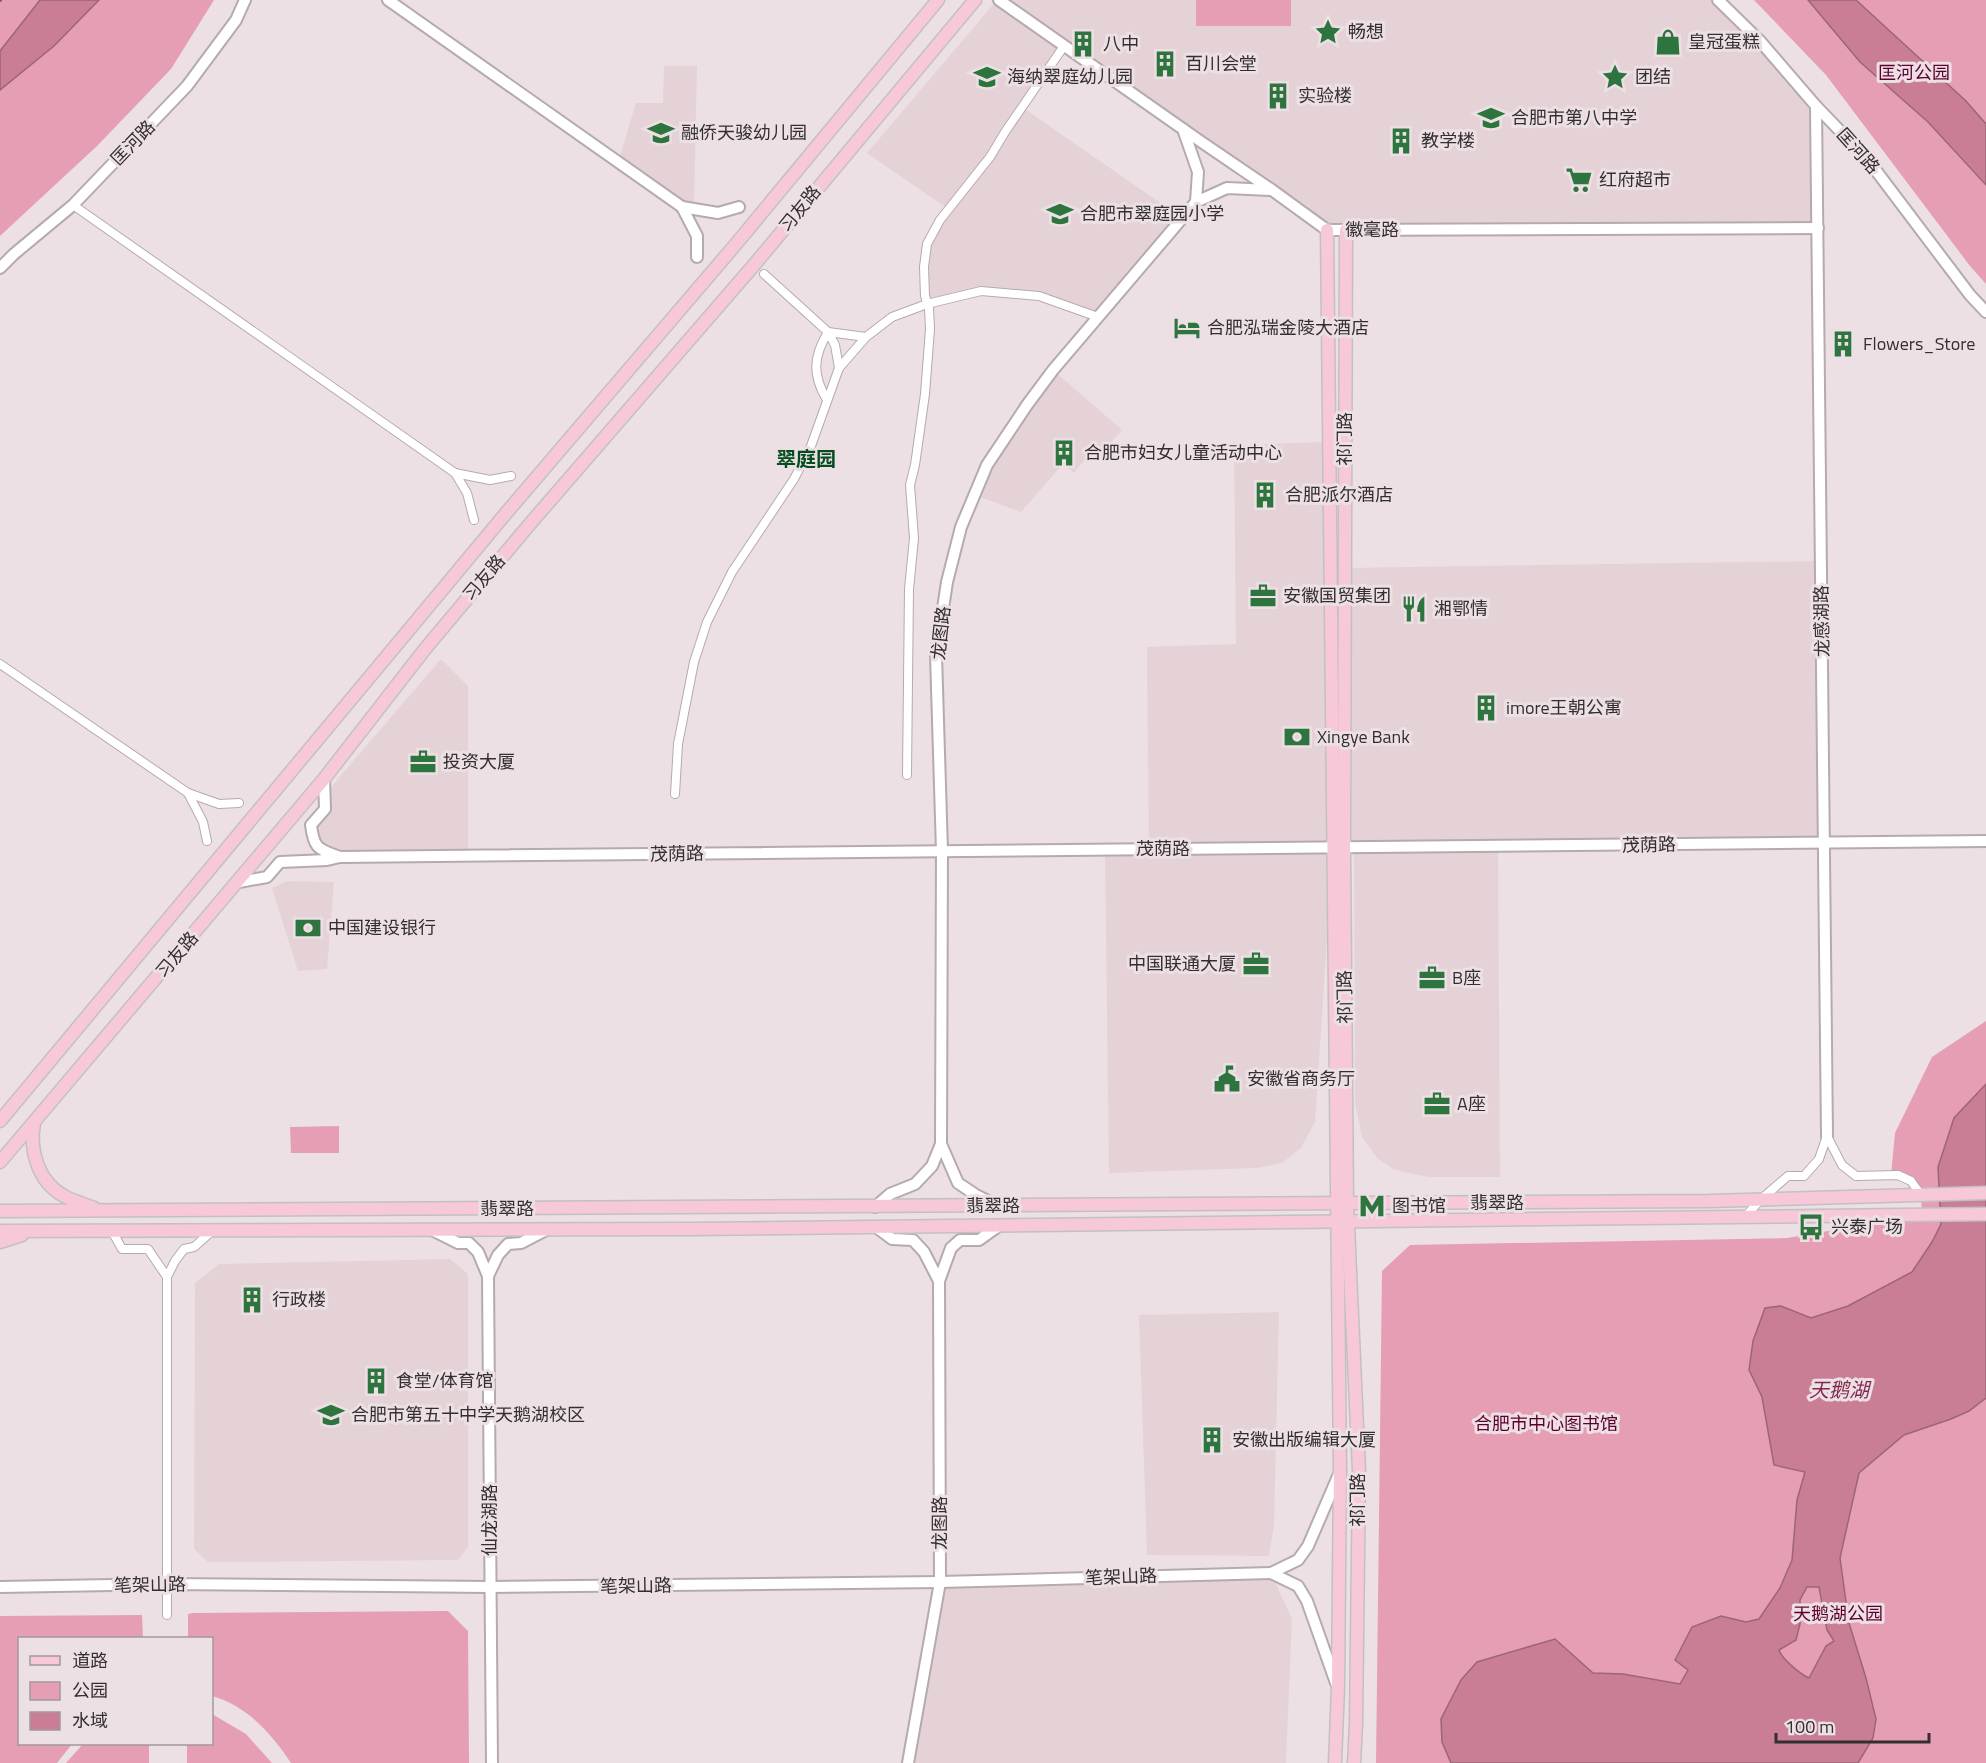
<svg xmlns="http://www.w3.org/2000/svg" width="1986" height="1763" font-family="'Titillium Web','Noto Sans SC',sans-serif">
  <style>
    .built { fill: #e5d2d7 }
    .green { fill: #e69eb4 }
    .water { fill: #c97e96; stroke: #9c6677; stroke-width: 1.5; fill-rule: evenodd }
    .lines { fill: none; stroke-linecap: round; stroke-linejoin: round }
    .minor-casing { stroke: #b5aaad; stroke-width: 10 }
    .tertiary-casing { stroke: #b5aaad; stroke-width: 14 }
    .primary-casing { stroke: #c2c1c1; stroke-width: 15 }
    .minor { stroke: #fff; stroke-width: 8 }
    .tertiary { stroke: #fff; stroke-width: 10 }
    .primary { stroke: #f7c8d7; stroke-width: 12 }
    .rail { stroke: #534e50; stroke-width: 3; stroke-dasharray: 10 10; stroke-linecap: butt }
    .labels { text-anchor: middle; stroke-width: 6; stroke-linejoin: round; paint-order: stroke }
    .poi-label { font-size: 18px; fill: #332f30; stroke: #ece0e4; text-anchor: start }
    .park-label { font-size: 18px; fill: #5e002f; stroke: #ece0e4 }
    .street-label { font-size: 18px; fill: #332f30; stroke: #ece0e4 }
    .neighbourhood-label { font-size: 20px; font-weight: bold; fill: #054d1f; stroke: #ece0e4 }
    .water-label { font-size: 20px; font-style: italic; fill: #83294e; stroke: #ece0e4 }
  </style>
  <rect width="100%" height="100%" fill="#ece0e4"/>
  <g class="built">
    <polygon points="997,0 1718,0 1816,106 1818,228 1327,230 1064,46 1022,107 1182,218 1098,317 1039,296 981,291 927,304 927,244 948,209 867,153"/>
    <polygon points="664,66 697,66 694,210 618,163 636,103 663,103"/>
    <polygon points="1053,370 1122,430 1094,461 1088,456 1074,473 1063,464 1021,512 975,495 987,465"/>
    <polygon points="1328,442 1333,848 1315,1122 1301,1148 1282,1163 1257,1168 1109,1173 1105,850 1149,849 1147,647 1236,644 1234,445"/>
    <polygon points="1821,561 1824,843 1498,847 1500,1177 1428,1177 1395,1170 1378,1159 1362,1137 1355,1104 1354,848 1344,848 1345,568"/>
    <polygon points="441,659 468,686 468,856 340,857 320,849 311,825 325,809 325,794"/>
    <polygon points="287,881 334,882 327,969 298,971 272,888"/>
    <polygon points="450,1259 468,1274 468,1547 458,1560 208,1562 194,1549 195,1283 219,1264"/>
    <polygon points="1279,1312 1274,1526 1269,1556 1147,1555 1139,1315"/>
    <polygon points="1271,1573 1292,1619 1286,1763 908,1763 940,1582"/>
  </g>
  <g class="green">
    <polygon points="0,0 214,0 171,69 97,146 0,236"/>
    <rect x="1196" y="0" width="95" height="26"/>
    <polygon points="1754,0 1986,0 1986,284 1970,266 1826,75"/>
    <polygon points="1986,1021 1986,1763 1376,1763 1382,1271 1410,1245 1787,1238 1922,1215 1921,1195 1911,1181 1891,1175 1895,1133 1932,1057"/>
    <polygon points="339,1126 339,1153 291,1153 290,1127"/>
    <path d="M448,1611L468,1631L469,1763H291C271,1733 247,1706 212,1696V1638H188V1614L193,1613Z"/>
    <polygon points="142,1615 143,1638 20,1638 20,1744 72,1744 57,1763 0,1763 0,1616"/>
    <polygon points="212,1714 246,1734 272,1763 187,1763 187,1744 212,1744"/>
    <polygon points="83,1744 149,1744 149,1763 66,1763"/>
  </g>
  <g class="water">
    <polygon points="40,0 99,0 54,46 0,90 0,51"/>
    <polygon points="1808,0 1856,0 1966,101 1986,124 1986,185 1928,122 1860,62"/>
    <path d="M1986,1084V1398L1969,1411L1951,1419L1904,1435L1859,1473L1840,1558L1849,1623L1866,1678L1876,1719L1873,1738L1858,1763H1451L1442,1742L1441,1719L1461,1680L1477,1662L1555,1639L1593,1673L1623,1674L1680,1684L1688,1670L1675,1660L1692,1627L1721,1616L1746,1622L1759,1619L1780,1588L1792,1560L1797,1500L1805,1472L1774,1465L1762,1397L1749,1370L1753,1341L1765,1308L1781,1306L1811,1318L1848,1306L1912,1272L1932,1242L1941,1224L1938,1167L1954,1118ZM1807,1587H1819L1827,1630L1834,1641L1826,1646L1809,1678C1800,1674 1782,1659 1779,1650L1796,1640L1800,1624V1600Z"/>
  </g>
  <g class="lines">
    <g class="minor-casing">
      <g id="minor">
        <polyline points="73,205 455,473"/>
        <polyline points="764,274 828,332 835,345 839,368"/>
        <path d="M827,400C812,375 813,357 828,332L866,337"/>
        <polyline points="474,520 467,493 455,473 490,480 511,476"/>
        <polyline points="0,664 188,793"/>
        <polyline points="907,775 909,589 914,538 910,485 915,465 925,394 930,329 929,308 925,296 924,267 927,244 940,220 990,157 1005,132 1064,46"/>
        <polyline points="675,794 678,744 694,662 707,622 732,572 794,479 811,446 839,368 866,337 892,317 927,304 981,291 1039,296 1098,317"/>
        <polyline points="207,841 203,822 188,793 219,804 239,803"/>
        <polyline points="1745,1217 1760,1200 1788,1176 1804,1176 1819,1159 1827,1136 1842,1165 1856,1176 1898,1175 1911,1181 1921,1195"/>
        <polyline points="112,1231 122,1249 148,1249 167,1277 175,1261 184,1249 194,1247 212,1231"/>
        <polyline points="167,1277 167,1615"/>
      </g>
    </g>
    <g class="tertiary-casing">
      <g id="tertiary">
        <polyline points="388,0 682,207"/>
        <polyline points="999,0 1200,141 1272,190 1327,230 1818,228"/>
        <polyline points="1718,0 1760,41 1816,106 1868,160 1970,295 1986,312"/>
        <polyline points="1816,106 1827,1136"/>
        <polyline points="1183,129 1198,172 1196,202 1227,188 1270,190"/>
        <polyline points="697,257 697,236 682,207 718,213 739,207"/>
        <polyline points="0,268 14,254 73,205 187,86 236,20 245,0"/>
        <polyline points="340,857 1986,841"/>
        <path d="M239,882L267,877L280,862L327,860L340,857C319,849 314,850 311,825L325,809L324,779"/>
        <polyline points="941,1144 942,851 936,655 947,582 961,527 987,465 1027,405 1053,370 1196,202"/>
        <polyline points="875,1207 890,1194 915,1184 932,1166 941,1144 958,1183 976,1195 996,1205"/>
        <polyline points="876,1227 892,1239 913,1240 924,1252 939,1281 951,1248 960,1240 979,1240 1000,1225"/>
        <polyline points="432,1230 458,1243 469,1243 478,1252 488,1276 498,1255 508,1244 521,1243 546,1230"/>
        <polyline points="488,1276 492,1763"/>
        <polyline points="0,1587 168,1584 490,1587 940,1582 1271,1573"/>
        <polyline points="1336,1683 1307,1601 1298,1586 1271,1573 1298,1560 1308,1546 1339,1474"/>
        <polyline points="908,1763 940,1582 939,1281"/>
      </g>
    </g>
    <g class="primary-casing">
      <g id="primary">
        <polyline points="1327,230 1340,1471 1338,1687 1335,1763"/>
        <polyline points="1346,230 1344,848 1347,1204 1359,1471 1356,1724 1354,1763"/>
        <polyline points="0,1121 507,512 736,244 938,0"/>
        <path d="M34,1123C29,1150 38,1182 64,1196C73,1201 84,1204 94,1208"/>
        <polyline points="0,1162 324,779 425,649 529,525 754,265 975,0"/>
        <polyline points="0,1211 1710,1201 1986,1193"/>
        <polyline points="0,1231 693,1229 1986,1214"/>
        <polyline points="0,1242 22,1235"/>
      </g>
    </g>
    <use href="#minor" class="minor"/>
    <use href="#tertiary" class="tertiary"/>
    <use href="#primary" class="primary"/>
    <polyline class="rail" points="0,1 1,0"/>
  </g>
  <defs>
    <g id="sight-bare" transform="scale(2.07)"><path d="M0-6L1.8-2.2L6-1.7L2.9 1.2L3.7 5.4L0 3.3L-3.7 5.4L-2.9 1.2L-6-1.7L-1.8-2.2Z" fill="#2e743f" stroke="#ece0e4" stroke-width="2.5" paint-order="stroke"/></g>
    <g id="shop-bare" transform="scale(2.07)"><path d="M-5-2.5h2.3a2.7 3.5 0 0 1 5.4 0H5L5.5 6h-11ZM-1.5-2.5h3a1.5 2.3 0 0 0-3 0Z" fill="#2e743f" stroke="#ece0e4" stroke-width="2.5" paint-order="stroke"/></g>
    <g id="building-bare" transform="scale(2.07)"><path d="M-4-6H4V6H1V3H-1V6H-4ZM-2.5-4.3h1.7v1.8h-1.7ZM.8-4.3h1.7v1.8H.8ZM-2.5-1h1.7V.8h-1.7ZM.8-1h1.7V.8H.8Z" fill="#2e743f" stroke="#ece0e4" stroke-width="2.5" paint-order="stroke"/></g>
    <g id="school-bare" transform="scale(2.07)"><path d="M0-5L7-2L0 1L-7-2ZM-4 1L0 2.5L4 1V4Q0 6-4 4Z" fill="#2e743f" stroke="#ece0e4" stroke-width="2.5" paint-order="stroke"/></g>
    <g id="supermarket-bare" transform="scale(2.07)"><path d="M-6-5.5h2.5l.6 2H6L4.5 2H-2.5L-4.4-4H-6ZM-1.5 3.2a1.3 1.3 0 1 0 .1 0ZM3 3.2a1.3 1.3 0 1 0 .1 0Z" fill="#2e743f" stroke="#ece0e4" stroke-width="2.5" paint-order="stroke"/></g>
    <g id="hotel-bare" transform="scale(2.07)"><path d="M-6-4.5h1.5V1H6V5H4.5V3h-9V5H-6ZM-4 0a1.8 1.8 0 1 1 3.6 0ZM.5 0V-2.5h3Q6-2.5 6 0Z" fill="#2e743f" stroke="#ece0e4" stroke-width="2.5" paint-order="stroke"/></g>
    <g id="office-bare" transform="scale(2.07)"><path d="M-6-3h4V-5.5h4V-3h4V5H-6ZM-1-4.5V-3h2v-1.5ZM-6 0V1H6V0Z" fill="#2e743f" stroke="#ece0e4" stroke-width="2.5" paint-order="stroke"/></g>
    <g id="restaurant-bare" transform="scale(2.07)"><path d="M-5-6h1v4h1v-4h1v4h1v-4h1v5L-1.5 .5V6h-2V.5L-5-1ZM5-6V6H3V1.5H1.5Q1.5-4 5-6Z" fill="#2e743f" stroke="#ece0e4" stroke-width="2.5" paint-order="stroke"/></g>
    <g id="bank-bare" transform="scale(2.07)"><path d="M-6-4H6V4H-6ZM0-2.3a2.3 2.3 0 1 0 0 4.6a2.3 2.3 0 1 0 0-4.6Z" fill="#2e743f" stroke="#ece0e4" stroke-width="2.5" paint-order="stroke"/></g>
    <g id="civic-bare" transform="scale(2.07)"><path d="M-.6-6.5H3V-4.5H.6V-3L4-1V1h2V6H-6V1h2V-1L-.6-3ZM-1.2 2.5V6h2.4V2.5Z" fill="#2e743f" stroke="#ece0e4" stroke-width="2.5" paint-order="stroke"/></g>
    <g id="metro-bare" transform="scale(2.07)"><path d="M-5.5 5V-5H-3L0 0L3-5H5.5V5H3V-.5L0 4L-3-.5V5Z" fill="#2e743f" stroke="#ece0e4" stroke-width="2.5" paint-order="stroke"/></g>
    <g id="bus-bare" transform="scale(2.07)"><path d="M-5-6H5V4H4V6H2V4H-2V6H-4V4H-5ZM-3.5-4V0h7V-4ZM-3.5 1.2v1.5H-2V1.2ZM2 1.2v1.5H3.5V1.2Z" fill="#2e743f" stroke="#ece0e4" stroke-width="2.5" paint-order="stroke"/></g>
  </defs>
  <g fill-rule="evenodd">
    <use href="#sight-bare" x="1328" y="32"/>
    <use href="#shop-bare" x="1668" y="42"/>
    <use href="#building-bare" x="1083" y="44"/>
    <use href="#building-bare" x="1165" y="64"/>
    <use href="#school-bare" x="987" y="77"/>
    <use href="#sight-bare" x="1615" y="77"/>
    <use href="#building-bare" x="1278" y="96"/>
    <use href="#school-bare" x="1491" y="118"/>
    <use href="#school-bare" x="661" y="133"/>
    <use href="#building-bare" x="1401" y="141"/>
    <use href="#supermarket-bare" x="1579" y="180"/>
    <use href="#school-bare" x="1060" y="214"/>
    <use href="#hotel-bare" x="1187" y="328"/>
    <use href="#building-bare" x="1843" y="344"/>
    <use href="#building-bare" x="1064" y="453"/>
    <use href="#building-bare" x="1265" y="495"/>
    <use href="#office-bare" x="1263" y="596"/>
    <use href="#restaurant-bare" x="1414" y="609"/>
    <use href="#building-bare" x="1486" y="708"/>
    <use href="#bank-bare" x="1297" y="737"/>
    <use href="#office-bare" x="423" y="762"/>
    <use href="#bank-bare" x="308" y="928"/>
    <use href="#office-bare" x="1256" y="964"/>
    <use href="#office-bare" x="1432" y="978"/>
    <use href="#civic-bare" x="1227" y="1079"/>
    <use href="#office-bare" x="1437" y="1104"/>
    <use href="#metro-bare" x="1372" y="1206"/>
    <use href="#bus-bare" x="1811" y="1227"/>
    <use href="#building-bare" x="252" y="1300"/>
    <use href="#building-bare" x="376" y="1381"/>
    <use href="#school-bare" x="331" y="1415"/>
    <use href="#building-bare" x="1212" y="1440"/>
  </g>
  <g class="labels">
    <g class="poi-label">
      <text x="1348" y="38">畅想</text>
      <text x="1688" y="48">皇冠蛋糕</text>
      <text x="1103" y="50">八中</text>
      <text x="1185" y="70">百川会堂</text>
      <text x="1007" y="83">海纳翠庭幼儿园</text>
      <text x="1635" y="83">团结</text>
      <text x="1298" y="102">实验楼</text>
      <text x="1511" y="124">合肥市第八中学</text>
      <text x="681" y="139">融侨天骏幼儿园</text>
      <text x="1421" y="147">教学楼</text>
      <text x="1599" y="186">红府超市</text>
      <text x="1080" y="220">合肥市翠庭园小学</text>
      <text x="1207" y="334">合肥泓瑞金陵大酒店</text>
      <text x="1863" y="350">Flowers_Store</text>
      <text x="1084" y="459">合肥市妇女儿童活动中心</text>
      <text x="1285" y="501">合肥派尔酒店</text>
      <text x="1283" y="602">安徽国贸集团</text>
      <text x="1434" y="615">湘鄂情</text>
      <text x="1506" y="714">imore王朝公寓</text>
      <text x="1317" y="743">Xingye Bank</text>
      <text x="443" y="768">投资大厦</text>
      <text x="328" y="934">中国建设银行</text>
      <text x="1236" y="970" text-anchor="end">中国联通大厦</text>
      <text x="1452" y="984">B座</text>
      <text x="1247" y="1085">安徽省商务厅</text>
      <text x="1457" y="1110">A座</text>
      <text x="1392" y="1212">图书馆</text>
      <text x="1831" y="1233">兴泰广场</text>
      <text x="272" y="1306">行政楼</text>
      <text x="396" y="1387">食堂/体育馆</text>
      <text x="351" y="1421">合肥市第五十中学天鹅湖校区</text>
      <text x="1232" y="1446">安徽出版编辑大厦</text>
    </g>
    <g class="park-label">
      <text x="1914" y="79">匡河公园</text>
      <text x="1546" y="1430">合肥市中心图书馆</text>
      <text x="1838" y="1620">天鹅湖公园</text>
    </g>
    <g class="street-label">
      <text transform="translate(133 143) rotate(-46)" y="6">匡河路</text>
      <text transform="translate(1858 151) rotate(48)" y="6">匡河路</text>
      <text transform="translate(800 209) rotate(-51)" y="6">习友路</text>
      <text x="1372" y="236">徽毫路</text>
      <text transform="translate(1345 439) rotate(-90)" y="6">祁门路</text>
      <text transform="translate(484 578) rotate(-50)" y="6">习友路</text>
      <text transform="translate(1822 621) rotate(-91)" y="6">龙感湖路</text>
      <text transform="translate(941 633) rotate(-84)" y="6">龙图路</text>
      <text transform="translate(1649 845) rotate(-1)" y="6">茂荫路</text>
      <text x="1163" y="855">茂荫路</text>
      <text transform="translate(677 854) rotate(-1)" y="6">茂荫路</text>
      <text transform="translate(177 955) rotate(-50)" y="6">习友路</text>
      <text transform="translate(1345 997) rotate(-91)" y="6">祁门路</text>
      <text x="1497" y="1209">翡翠路</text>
      <text x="993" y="1212">翡翠路</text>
      <text x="507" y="1215">翡翠路</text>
      <text transform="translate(1358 1500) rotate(-90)" y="6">祁门路</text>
      <text transform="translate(490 1520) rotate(-90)" y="6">仙龙湖路</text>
      <text transform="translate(940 1523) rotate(-90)" y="6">龙图路</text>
      <text transform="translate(1121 1577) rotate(-2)" y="6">笔架山路</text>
      <text transform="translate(150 1585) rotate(-1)" y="6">笔架山路</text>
      <text transform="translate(636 1586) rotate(-1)" y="6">笔架山路</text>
    </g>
    <g class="neighbourhood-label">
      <text x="806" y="466">翠庭园</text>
    </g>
    <g class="water-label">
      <text x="1839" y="1397">天鹅湖</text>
    </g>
  </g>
  <rect x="18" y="1637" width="195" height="108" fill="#ece0e4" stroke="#a2999c" stroke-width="1.5"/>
  <rect x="30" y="1656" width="30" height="9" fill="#f7c8d7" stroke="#a2999c" stroke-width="1.5"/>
  <text x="72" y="1667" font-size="18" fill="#332f30">道路</text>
  <rect x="30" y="1682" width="30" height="18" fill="#e69eb4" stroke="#a2999c" stroke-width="1.5"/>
  <text x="72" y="1697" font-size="18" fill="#332f30">公园</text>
  <rect x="30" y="1712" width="30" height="18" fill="#c97e96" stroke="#a2999c" stroke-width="1.5"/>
  <text x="72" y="1727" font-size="18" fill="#332f30">水域</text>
  <path d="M1776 1733v9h153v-9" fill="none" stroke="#332f30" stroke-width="3"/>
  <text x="1785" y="1733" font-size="18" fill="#332f30" stroke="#ece0e4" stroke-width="4.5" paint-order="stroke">100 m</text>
</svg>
